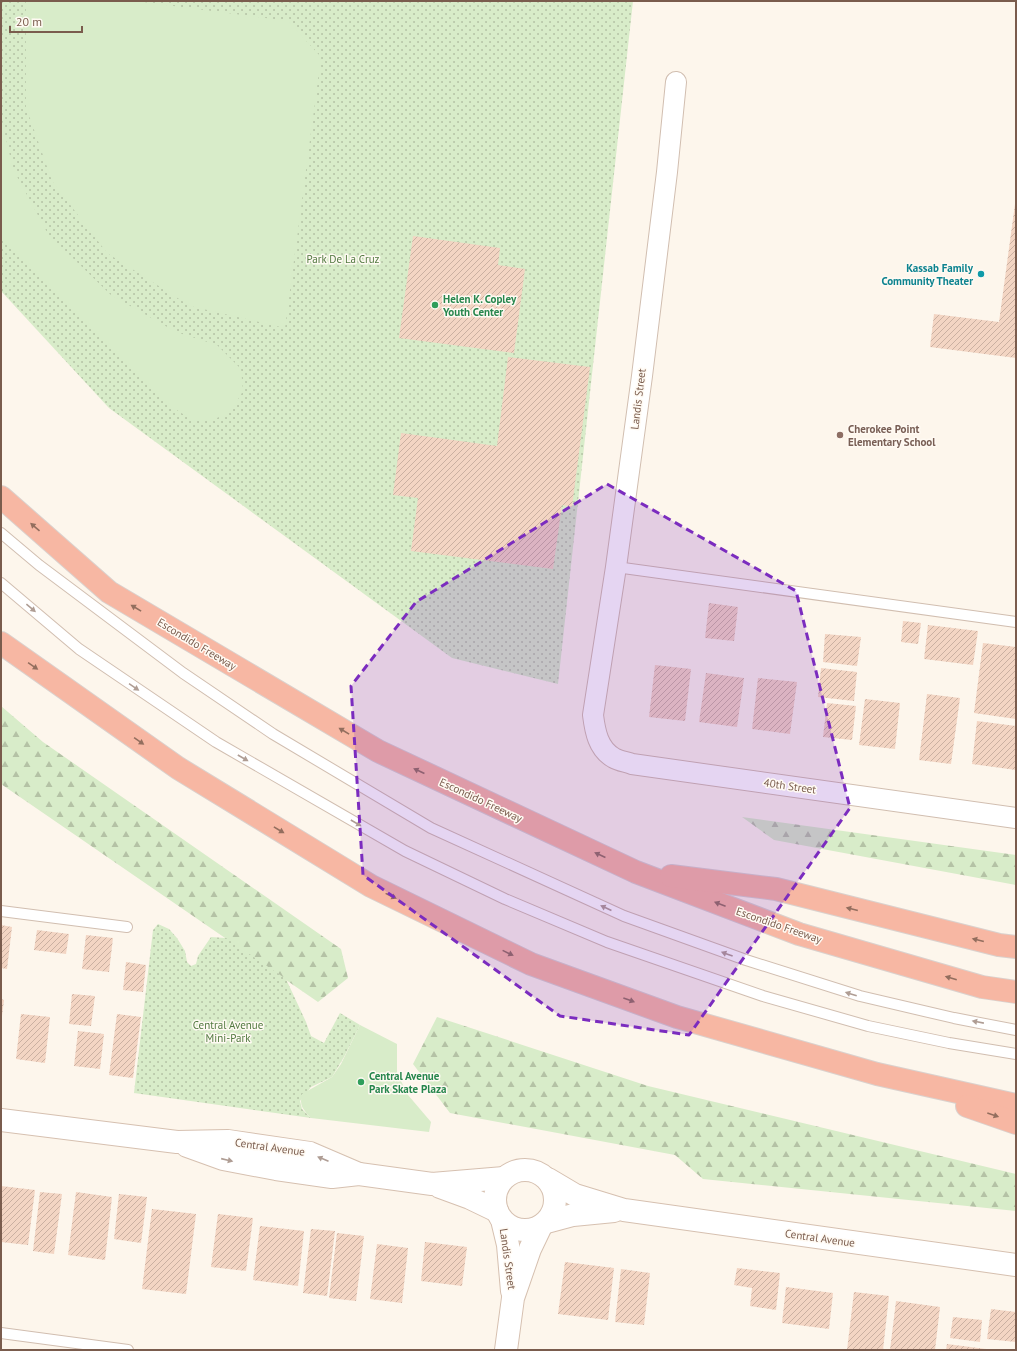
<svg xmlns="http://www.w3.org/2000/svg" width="1017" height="1351" font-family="'PT Sans',sans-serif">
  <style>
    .forest { fill: url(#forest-firs) }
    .park { fill: url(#park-dots) }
    .pitch { fill: #d8ecc9 }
    .building { fill: url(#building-hatch) }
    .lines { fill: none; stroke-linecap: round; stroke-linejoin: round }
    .lane-casing { stroke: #d1beb0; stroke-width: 12 }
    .street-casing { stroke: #d1beb0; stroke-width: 22 }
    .secondary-casing { stroke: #d6c0b0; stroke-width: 24 }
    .highway-casing { stroke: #dad1cd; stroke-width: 24 }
    .lane { stroke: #fff; stroke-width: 10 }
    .street { stroke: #fff; stroke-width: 20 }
    .secondary { stroke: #fff; stroke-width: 22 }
    .highway { stroke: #f7b7a3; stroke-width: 22 }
    .oneway { fill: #936e5e }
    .oneway2 { fill: #af9d94 }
    .marked { fill: #7b2cbf; fill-opacity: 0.2; stroke: #7b2cbf; stroke-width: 3; stroke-dasharray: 8 5; stroke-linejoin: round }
    .culture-dot { fill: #0f9aa8; stroke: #fffaf3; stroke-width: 1.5 }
    .leisure-dot { fill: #2e9e5b; stroke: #fffaf3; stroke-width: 1.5 }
    .education-dot { fill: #8d6e63; stroke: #fffaf3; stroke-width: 1.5 }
    .labels { text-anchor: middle; stroke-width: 3; stroke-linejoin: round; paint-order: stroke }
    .park-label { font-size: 11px; fill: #537a41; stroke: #fffaf3 }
    .culture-label { font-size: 11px; font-weight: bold; fill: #0d838f; stroke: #fffaf3; text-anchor: end }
    .leisure-label { font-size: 11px; font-weight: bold; fill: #27864d; stroke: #fffaf3; text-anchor: start }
    .street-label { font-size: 11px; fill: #7a5c4d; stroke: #fffaf3 }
    .education-label { font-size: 11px; font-weight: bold; fill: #785e54; stroke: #fffaf3; text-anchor: start }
  </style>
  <defs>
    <pattern id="forest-firs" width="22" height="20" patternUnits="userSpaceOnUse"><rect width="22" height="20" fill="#d8ecc9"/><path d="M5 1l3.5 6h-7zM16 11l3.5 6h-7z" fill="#b4c2a5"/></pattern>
    <pattern id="park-dots" width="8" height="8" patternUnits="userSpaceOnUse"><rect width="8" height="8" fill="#d8ecc9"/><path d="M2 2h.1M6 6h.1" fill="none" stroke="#b4c2a5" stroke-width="1.8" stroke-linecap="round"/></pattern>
    <pattern id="building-hatch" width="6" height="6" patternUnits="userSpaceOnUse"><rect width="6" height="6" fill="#f3d5c3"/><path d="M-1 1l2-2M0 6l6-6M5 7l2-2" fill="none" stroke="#cab0a1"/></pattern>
  </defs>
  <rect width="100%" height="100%" fill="#fdf6ec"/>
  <g class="forest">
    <polygon points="1,706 43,742 341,949 348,978 318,1002 1,784"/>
    <polygon points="742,817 1016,855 1016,885 774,840"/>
    <polygon points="437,1017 648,1086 1016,1174 1016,1211 703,1179 675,1155 450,1113 413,1064"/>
  </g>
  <g class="park">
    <polygon points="1,1 633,1 558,684 452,658 109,408 1,291"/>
    <polygon points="158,924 169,929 177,938 185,951 187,962 191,966 196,964 198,956 211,937 226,938 286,979 306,1022 311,1036 324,1043 340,1013 360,1025 344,1057 332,1077 311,1087 300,1101 302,1109 311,1118 134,1093 153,930"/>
  </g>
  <g class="pitch">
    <polygon points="26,1 135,1 288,21 321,57 285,328 190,306 107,253 52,181 26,107"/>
    <polygon points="1,117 13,169 48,234 111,295 176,332 217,345 241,369 243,391 231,411 213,420 193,421 161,399 1,238"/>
    <path d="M360,1025L397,1044V1073L408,1095L431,1122L429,1132L311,1118C303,1109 299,1106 302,1094L332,1077L341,1064Z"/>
  </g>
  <g class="building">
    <polygon points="1015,204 1016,358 930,347 934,314 999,322"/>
    <polygon points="413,236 500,248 498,265 525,269 514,353 399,338"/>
    <polygon points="508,357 590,367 572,507 562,505 553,569 411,551 418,498 393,495 401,433 497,446"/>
    <polygon points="709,603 738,607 734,641 705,638"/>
    <polygon points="903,621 921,623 918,644 901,642"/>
    <polygon points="928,625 978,631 973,665 924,659"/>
    <polygon points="825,634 861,637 857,666 823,662"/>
    <polygon points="983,643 1016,647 1016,719 974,713"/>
    <polygon points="655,665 691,669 685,721 649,717"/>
    <polygon points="821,668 857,672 854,701 818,697"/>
    <polygon points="706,673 744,678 737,727 699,722"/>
    <polygon points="758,678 797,682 790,734 752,729"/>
    <polygon points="927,694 960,698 951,764 919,760"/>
    <polygon points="865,699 900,703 895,749 859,745"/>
    <polygon points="827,703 856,706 852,740 823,737"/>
    <polygon points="977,721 1016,726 1016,770 972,764"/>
    <polygon points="1,925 12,927 7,969 1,968"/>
    <polygon points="37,930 69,934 66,954 34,950"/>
    <polygon points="86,935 113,938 109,972 82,969"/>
    <polygon points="126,962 146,965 143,992 123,990"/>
    <polygon points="72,994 95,996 91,1026 69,1024"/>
    <polygon points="1,999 4,1000 2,1016 1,1016"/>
    <polygon points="21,1014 50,1017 45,1063 16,1059"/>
    <polygon points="117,1014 141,1017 133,1078 109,1075"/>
    <polygon points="78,1031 104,1034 100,1069 74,1066"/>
    <polygon points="1,1186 35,1190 28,1245 1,1242"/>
    <polygon points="40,1192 62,1194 54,1254 33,1251"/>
    <polygon points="76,1192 112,1197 105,1260 68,1255"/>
    <polygon points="119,1194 147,1197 141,1243 114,1239"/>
    <polygon points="152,1209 196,1214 186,1294 142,1289"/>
    <polygon points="218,1214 253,1218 246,1271 211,1267"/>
    <polygon points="260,1226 304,1231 298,1286 253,1280"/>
    <polygon points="311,1229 335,1231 327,1296 303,1293"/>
    <polygon points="337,1233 364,1236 356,1301 329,1298"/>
    <polygon points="425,1242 467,1247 462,1286 421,1281"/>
    <polygon points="377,1244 408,1248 402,1303 370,1299"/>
    <polygon points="565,1262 614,1268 608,1320 558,1314"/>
    <polygon points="737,1268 780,1273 776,1310 750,1306 752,1288 734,1285"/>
    <polygon points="621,1269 650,1273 644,1325 615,1322"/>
    <polygon points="786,1287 833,1293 829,1329 782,1323"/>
    <polygon points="854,1292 889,1296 883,1350 847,1350"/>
    <polygon points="896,1301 940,1307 935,1350 890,1350"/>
    <polygon points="991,1309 1016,1312 1016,1342 987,1339"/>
    <polygon points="953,1317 982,1320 980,1342 950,1338"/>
    <polygon points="947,1344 986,1349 986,1350 946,1350"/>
  </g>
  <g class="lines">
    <g class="lane-casing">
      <g id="lane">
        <polyline points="1,533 39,565 183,673 273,734 431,828 624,916 746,960 860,996 954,1018 1016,1030"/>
        <polyline points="616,567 1016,622"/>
        <polyline points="1,583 79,649 216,742 405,851 505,899 607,942 763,996 868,1026 949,1043 1016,1054"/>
        <polyline points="1,911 127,927"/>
        <polyline points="1,1333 128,1350"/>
      </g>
    </g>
    <g class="street-casing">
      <path id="street" d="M676,82L667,172L642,376L616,567L593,715C595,731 598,749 614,758C619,761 627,762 632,764L1016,818"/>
    </g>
    <g class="secondary-casing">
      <g id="secondary">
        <polyline points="1,1120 177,1142 228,1141 310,1153 359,1174"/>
        <polyline points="187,1146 223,1159 276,1169 332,1177 359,1174 432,1184 504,1178"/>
        <circle cx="525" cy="1200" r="30"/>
        <polyline points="548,1179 575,1195 624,1210 1016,1265"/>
        <polyline points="440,1187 470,1198 497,1211"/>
        <polyline points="502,1220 508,1245 512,1291"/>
        <polyline points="547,1222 573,1215 614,1211"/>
        <polyline points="506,1350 513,1298 530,1249 541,1226"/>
      </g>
    </g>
    <g class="highway-casing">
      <g id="highway">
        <polyline points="1,497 109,592 378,751 636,872 799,934 982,987 1016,992"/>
        <polyline points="1,643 178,768 371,886 531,964 677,1017 877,1074 1016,1105"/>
        <polyline points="671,876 776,889 999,945 1016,947"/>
        <polyline points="967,1106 1016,1123"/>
      </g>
    </g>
    <use href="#lane" class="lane"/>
    <use href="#street" class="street"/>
    <use href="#secondary" class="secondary"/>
    <use href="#highway" class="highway"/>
  </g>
  <defs><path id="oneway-solid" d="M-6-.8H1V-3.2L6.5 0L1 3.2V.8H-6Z"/></defs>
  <g class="oneway">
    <use href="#oneway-solid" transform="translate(35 527) rotate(-139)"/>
    <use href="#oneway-solid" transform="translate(136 608) rotate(-149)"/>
    <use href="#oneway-solid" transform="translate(33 666) rotate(35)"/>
    <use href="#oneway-solid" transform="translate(344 731) rotate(-149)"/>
    <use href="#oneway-solid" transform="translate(139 741) rotate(35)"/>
    <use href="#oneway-solid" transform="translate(419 771) rotate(-155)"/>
    <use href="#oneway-solid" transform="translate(279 830) rotate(31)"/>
    <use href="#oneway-solid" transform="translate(600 855) rotate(-155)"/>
    <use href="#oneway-solid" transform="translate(391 896) rotate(26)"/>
    <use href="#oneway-solid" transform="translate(720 904) rotate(-159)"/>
    <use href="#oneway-solid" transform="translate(852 909) rotate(-166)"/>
    <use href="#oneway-solid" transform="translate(978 940) rotate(-166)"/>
    <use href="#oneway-solid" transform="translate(508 953) rotate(26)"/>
    <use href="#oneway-solid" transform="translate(951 978) rotate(-164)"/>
    <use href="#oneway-solid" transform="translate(629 1000) rotate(20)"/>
    <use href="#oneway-solid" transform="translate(993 1115) rotate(19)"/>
  </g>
  <g class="oneway2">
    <use href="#oneway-solid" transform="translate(31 608) rotate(40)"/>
    <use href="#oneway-solid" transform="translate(134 687) rotate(34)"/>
    <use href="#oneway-solid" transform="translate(243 758) rotate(30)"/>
    <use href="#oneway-solid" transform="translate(356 823) rotate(30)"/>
    <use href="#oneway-solid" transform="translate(606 908) rotate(-155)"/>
    <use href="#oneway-solid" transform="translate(727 954) rotate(-160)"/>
    <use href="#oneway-solid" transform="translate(851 994) rotate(-163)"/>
    <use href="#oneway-solid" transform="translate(978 1022) rotate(-169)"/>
    <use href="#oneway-solid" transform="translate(323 1159) rotate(-157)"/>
    <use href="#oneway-solid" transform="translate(227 1160) rotate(13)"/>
  </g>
  <path class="marked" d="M607,484L796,591L850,808L689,1035L560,1016L363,875L351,686L416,602Z"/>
  <circle class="culture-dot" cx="981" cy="274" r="4"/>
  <g class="leisure-dot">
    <circle cx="435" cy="305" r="4"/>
    <circle cx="361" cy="1082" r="4"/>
  </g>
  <circle class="education-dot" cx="840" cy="435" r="4"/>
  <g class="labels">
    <g class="park-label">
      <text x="343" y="263">Park De La Cruz</text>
      <text x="228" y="1029">Central Avenue<tspan x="228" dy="13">Mini-Park</tspan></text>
    </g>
    <g class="culture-label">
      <text x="973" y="272">Kassab Family<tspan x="973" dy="13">Community Theater</tspan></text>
    </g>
    <g class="leisure-label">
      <text x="443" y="303">Helen K. Copley<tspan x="443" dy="13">Youth Center</tspan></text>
      <text x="369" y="1080">Central Avenue<tspan x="369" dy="13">Park Skate Plaza</tspan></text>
    </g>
    <g class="street-label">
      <text transform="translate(638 399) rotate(-83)" y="4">Landis Street</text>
      <text transform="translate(197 644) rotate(31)" y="4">Escondido Freeway</text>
      <text transform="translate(790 786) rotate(8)" y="4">40th Street</text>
      <text transform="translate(481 800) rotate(25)" y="4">Escondido Freeway</text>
      <text transform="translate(779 925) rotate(19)" y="4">Escondido Freeway</text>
      <text transform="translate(270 1147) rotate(8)" y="4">Central Avenue</text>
      <text transform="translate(820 1238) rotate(8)" y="4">Central Avenue</text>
      <text transform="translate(508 1259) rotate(82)" y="4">Landis Street</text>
    </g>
    <g class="education-label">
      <text x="848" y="433">Cherokee Point<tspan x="848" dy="13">Elementary School</tspan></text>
    </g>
  </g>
  <rect width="1017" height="1351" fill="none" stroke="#7a5c4d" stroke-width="4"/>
  <path d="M10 26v6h72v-6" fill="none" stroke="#7a5c4d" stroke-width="2"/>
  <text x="16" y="26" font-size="12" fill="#7a5c4d" stroke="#fffaf3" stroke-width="3" paint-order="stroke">20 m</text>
</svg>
